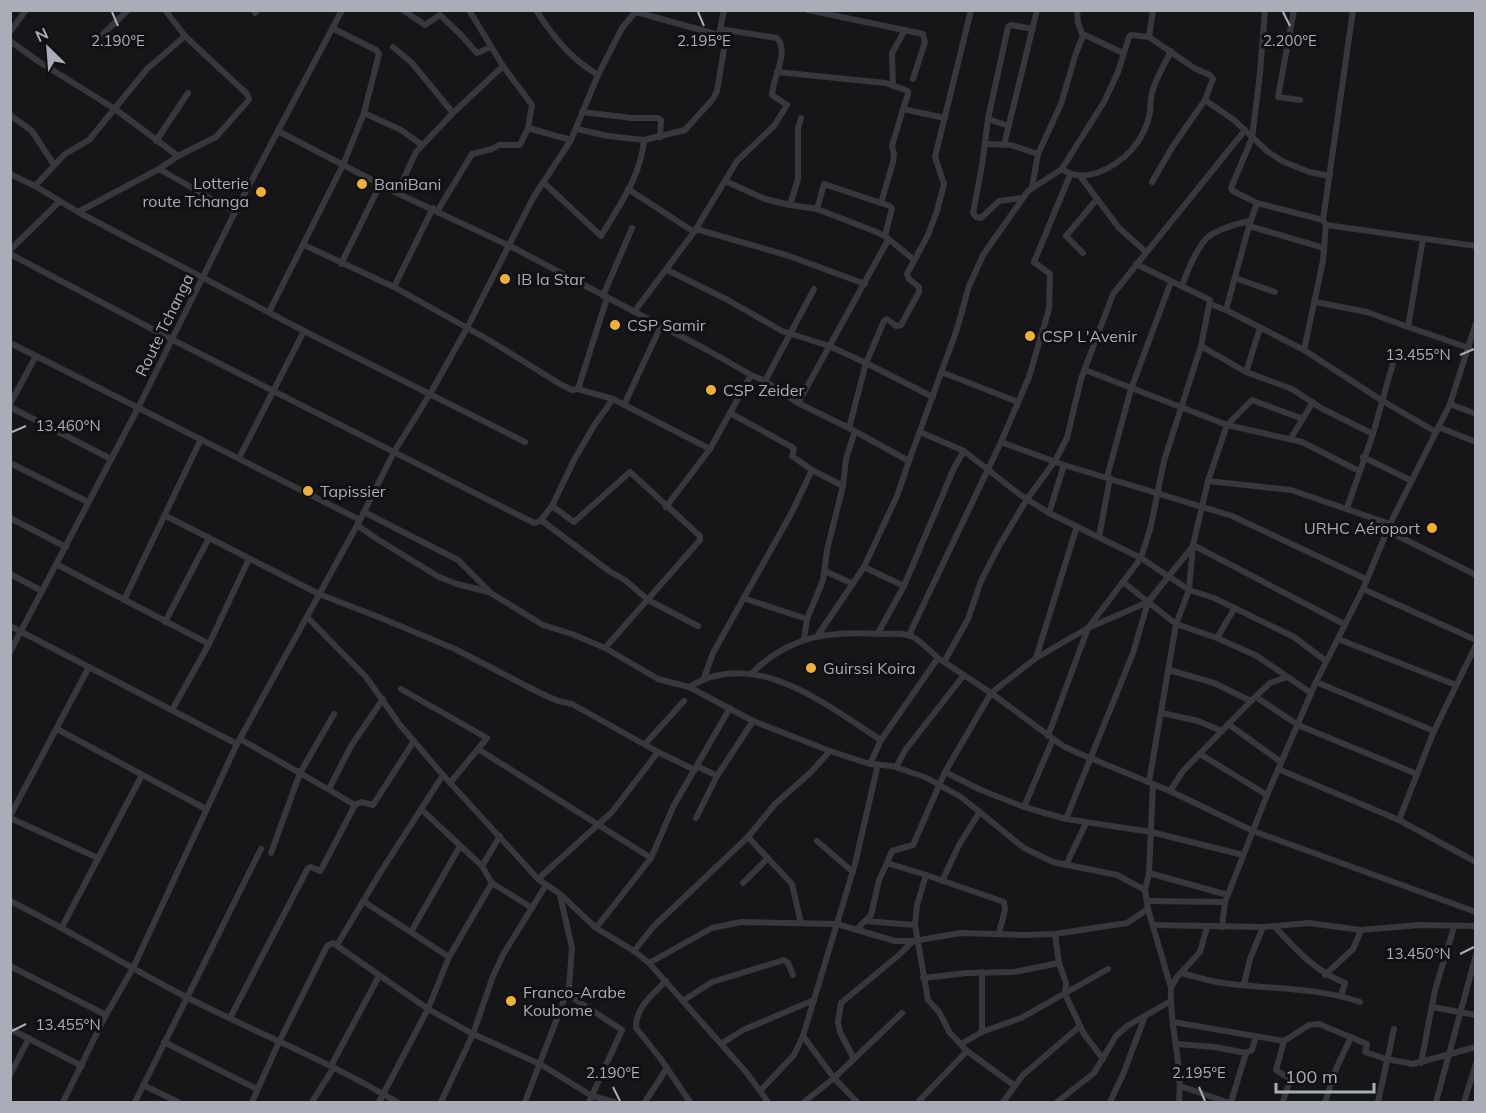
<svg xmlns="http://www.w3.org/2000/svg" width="1486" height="1113" font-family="Mulish,sans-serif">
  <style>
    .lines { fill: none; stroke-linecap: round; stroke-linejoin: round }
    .minor { stroke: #37383d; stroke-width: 6 }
    .ticks { fill: none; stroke: #a8adb8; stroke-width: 2 }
    .poi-dot { fill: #f2b134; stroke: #111113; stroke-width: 2 }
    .labels { text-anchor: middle; stroke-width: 6; stroke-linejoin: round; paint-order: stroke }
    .poi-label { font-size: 16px; fill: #a8adb8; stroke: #111113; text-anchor: start }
    .street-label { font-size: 16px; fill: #a8adb8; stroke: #111113 }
    .ticks-label { font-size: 15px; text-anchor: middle; fill: #a8adb8; stroke: #111113; stroke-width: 6; stroke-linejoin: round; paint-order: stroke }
  </style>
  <rect width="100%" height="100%" fill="#161618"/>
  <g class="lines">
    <g class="minor">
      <polyline points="254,10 255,13 258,10"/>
      <polyline points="403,10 425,25 440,15 460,34 477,53 491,47"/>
      <polyline points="469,10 503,66 532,105 528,128"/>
      <path d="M536,10C554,38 570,58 598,75"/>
      <polyline points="808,10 923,34 925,42 913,79"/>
      <polyline points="1077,10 1078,23 1083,36"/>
      <polyline points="1153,10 1149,37 1194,68 1210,75 1213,79 1205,100"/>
      <polyline points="1294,10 1278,97 1300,100"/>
      <polyline points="636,12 719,35"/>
      <polyline points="10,32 26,10"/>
      <path d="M1149,37L1131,35L1129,37L1118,72L1104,102L1063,167L1062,169C1073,177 1084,177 1097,173C1124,163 1145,141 1150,112C1151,106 1150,100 1152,93C1155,79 1165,64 1171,51"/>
      <polyline points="97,40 128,10"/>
      <polyline points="10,41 38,61 115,109 178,156"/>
      <polyline points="393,47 412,63 453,113"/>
      <polyline points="777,72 886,83 908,91 908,94 903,109 945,118"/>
      <polyline points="893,86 892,53 905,30"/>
      <polyline points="582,112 632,118 658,118 661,120 660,137"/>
      <polyline points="364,113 401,130 422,145"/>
      <polyline points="10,115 32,131 54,165"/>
      <polyline points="988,119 1009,126"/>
      <polyline points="577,129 608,136 644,140 685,130 713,99 717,91 726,37 719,35 724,10"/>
      <polyline points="278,131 397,193 510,246 709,351 751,375 765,381 798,403 849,428 909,461 897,496 864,567 818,635"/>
      <polyline points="156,141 188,93"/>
      <polyline points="986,144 1011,145 1038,154 1032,187"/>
      <polyline points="1004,145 1037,10"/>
      <polyline points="1038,154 1061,104 1076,53 1083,36 1085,35 1123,53"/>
      <polyline points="159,169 235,212"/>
      <polyline points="10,174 35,186 78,212 304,331 525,442"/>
      <polyline points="1080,176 1119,228 1146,252"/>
      <polyline points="725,181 765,199 790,205 817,209 874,231 885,236 914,260"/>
      <path d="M543,182L601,236C619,206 641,176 644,140"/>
      <polyline points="1152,182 1173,146 1205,100 1234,120 1267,151 1282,161 1309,172 1330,176"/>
      <polyline points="35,186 65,154 89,140 147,69 185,36 165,10"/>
      <polyline points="628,189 694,232"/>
      <polyline points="397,193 416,152 453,113 503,66"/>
      <polyline points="1022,198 999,201 981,218 976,217 973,213 982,165 988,119 1008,27 1011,25 1033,29"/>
      <polyline points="881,203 893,162 894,154 892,146 903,109"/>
      <polyline points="1257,203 1233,191 1231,188 1252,138 1260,73 1265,10"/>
      <polyline points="790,205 798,179 798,129 801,118"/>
      <polyline points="817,209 824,184 890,206 892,208 885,236"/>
      <polyline points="438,210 472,154 492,149 499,145 520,145 528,128 571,140"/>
      <polyline points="78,212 159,169 178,156 216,137 248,101 249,99 247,94 185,36"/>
      <polyline points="1326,225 1476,246"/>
      <polyline points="1249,226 1324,248"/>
      <polyline points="696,229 786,255 865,284"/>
      <polyline points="1423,239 1408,327 1469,348"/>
      <polyline points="304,245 394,287 489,340 560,384 572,390 578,389"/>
      <polyline points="10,250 59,202"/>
      <polyline points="1083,253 1066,236 1097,199"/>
      <polyline points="10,254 173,340 534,523 540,521 552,506 574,460 595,424 613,399"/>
      <polyline points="341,264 381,183"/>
      <polyline points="1136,264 1210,300 1201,346 1164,461 1151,526 1141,558 1088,628 1036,658 991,693 1063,746 1078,753 1170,791 1253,831 1476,912"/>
      <polyline points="667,270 726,299 782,331 829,346 866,363 933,397"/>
      <polyline points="1235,278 1275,292"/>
      <path d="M1182,286C1187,272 1196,250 1206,239C1214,230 1239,223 1250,221"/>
      <polyline points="394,287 433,208"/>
      <polyline points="603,296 632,228"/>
      <polyline points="607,298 578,389 613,399 710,449 751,375"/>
      <polyline points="1316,302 1367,312 1408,327"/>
      <polyline points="1210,304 1226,310 1249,226 1257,203 1323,220"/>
      <polyline points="1226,310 1304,350 1381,400 1436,432"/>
      <polyline points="269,312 343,165 364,113 379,54 376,50 332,28"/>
      <path d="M634,312L694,232L737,161L774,126L787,105L772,95C772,79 790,52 777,38L720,29"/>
      <polyline points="10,343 36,356"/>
      <polyline points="1201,346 1246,372 1292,389 1321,408 1373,434"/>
      <polyline points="1304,350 1323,261 1326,225 1323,220 1353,10"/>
      <polyline points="1085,370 1227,425 1302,442 1359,471"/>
      <polyline points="941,372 1018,402"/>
      <polyline points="1246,372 1260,328"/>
      <polyline points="765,381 814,289"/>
      <polyline points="798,403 888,240"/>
      <polyline points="10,404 36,356 360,520"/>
      <polyline points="1450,404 1476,414"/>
      <polyline points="624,405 661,326"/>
      <polyline points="10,407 111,459"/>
      <polyline points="730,413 792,447 794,449 792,456 812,470"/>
      <polyline points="1438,427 1476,442"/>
      <polyline points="849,428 866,363 884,321 887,319 896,326 901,325 919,292 919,287 909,279 907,274 928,235 937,211 944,184 935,157 971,10"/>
      <polyline points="920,432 964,451"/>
      <polyline points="1291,438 1313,402"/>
      <polyline points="1001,442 1064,465 1232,516 1366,579"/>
      <polyline points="1363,457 1412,481"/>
      <polyline points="239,458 304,331"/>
      <polyline points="909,461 957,329 969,286 983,255 1028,191 1062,169"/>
      <polyline points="10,463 88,502"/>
      <polyline points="1107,477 1131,389 1171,282"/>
      <polyline points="1208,481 1291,490 1390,524"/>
      <polyline points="552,506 574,522 630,472 700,536 700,540 605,648"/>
      <polyline points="666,507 710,449"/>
      <polyline points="1347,508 1373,434 1395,356"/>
      <polyline points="364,512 458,560 489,591"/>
      <polyline points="1049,513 1064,465"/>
      <polyline points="166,516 319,594 381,618 455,649 538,692 558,701 572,704 658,752 612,812 538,879"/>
      <polyline points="10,518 66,547"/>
      <polyline points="541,520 609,571 625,580 648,600 698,626"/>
      <path d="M357,525L377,539L439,577L457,584L489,592L543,625L572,634L605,648L658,679L689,687C755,646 826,705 881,740"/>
      <polyline points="1388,531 1476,575"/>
      <polyline points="1099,537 1110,478"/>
      <polyline points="1193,545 1344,624"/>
      <polyline points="56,564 209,644"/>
      <polyline points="864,567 904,586 954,468 964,451 1019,494 1049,513 1141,558 1189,590 1214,598 1294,637 1326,661"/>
      <polyline points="825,571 853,584"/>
      <polyline points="10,574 42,591"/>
      <polyline points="1123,582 1176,624 1217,638 1257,656 1311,693"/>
      <polyline points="1363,589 1476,640"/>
      <polyline points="743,598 807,619"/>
      <polyline points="124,600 201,439"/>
      <polyline points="307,617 366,677 400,725 443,775 538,879 560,894 596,928 634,951 649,963 746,1072 768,1102"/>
      <polyline points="165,622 209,538"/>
      <polyline points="10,626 237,744 360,520 394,452 430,394 467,328 533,198 571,140 598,75 622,28 637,10"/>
      <polyline points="878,633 904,586"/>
      <polyline points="909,635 1001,442 1029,377 1049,309 1050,274 1034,262 1070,175"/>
      <polyline points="1217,638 1234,609"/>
      <polyline points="804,639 807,619 823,580 827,550 843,486 846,459 855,431"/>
      <polyline points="1338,639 1456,685"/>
      <polyline points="10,652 138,408 235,212 342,10"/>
      <polyline points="1036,658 1077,526"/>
      <polyline points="944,662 968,619 981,581 999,546 1027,499 1055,461 1067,438 1081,379 1113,294 1245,130"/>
      <polyline points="1169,670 1214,683 1251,701"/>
      <path d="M752,673C790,635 829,631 880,634C890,634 904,632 913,637C922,642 930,651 938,658L881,740L870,764"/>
      <polyline points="704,678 713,653 792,512 812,470 843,486"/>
      <polyline points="1316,682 1434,731"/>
      <polyline points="689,687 753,721 830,751 870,764 892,766 925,777 961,797 1024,848 1053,862 1117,875 1145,890"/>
      <polyline points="401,689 487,738 450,783"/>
      <polyline points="1256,697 1298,725 1417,774"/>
      <polyline points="172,710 209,644 249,559"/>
      <polyline points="1162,713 1198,721 1222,731"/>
      <polyline points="1228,724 1281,762"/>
      <polyline points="57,729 206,809"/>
      <polyline points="1048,736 1088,628 1148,602 1193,546"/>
      <polyline points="240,739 300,773 334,714"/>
      <polyline points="645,744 684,701"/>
      <polyline points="478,749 651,858"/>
      <polyline points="658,752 695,770"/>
      <polyline points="1200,754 1267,795"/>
      <polyline points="697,766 717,776 753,721"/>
      <polyline points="896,767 906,749 964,675"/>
      <polyline points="1278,769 1399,820 1476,862"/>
      <polyline points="945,772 981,790 1024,807 1066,819 1151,832 1243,855"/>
      <polyline points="1149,782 1176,624 1189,590 1193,545 1208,481 1227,425 1252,400 1303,419"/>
      <path d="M1153,784L1149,873L1145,890L1148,909L1171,988C1169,1027 1183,1064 1179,1102"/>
      <polyline points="329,789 351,746 383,699"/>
      <polyline points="1170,791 1183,771 1251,701 1270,683 1287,677"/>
      <polyline points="355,805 361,802 373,805 414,741"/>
      <polyline points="1024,807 1053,739"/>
      <polyline points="421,809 482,866 492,883 532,908"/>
      <polyline points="10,816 89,667"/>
      <polyline points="10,818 98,858"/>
      <polyline points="696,818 717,776"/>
      <polyline points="1066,819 1133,653 1148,602"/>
      <polyline points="1399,820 1434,731 1476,645"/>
      <polyline points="748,837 792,884 801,923"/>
      <polyline points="817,841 853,872"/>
      <polyline points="887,863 892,851 913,845 945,772 991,693 941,660"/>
      <polyline points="1066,865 1086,823"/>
      <polyline points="482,866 500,836"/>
      <polyline points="1149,873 1228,895"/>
      <polyline points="942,881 959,845 979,813"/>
      <polyline points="743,883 768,858"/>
      <path d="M10,901C71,931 128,967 188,998C257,1033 330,1062 397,1102"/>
      <polyline points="363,901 449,957"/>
      <polyline points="1147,901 1225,902"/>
      <polyline points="865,921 915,925"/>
      <polyline points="1153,925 1263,927 1309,923 1361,930 1419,925 1476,926"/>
      <path d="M1274,926C1297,950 1313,970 1345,983L1341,996"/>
      <polyline points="62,927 142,775"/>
      <polyline points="1222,927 1225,902 1267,795 1316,682 1363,589 1390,524 1450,404 1476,323"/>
      <polyline points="596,928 651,858 674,805 730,708"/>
      <polyline points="857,929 871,915 879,880 887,863 926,875"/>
      <polyline points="411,932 460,846"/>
      <polyline points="999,933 1005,910 1004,902 926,875 917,905 915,925 928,1000 939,1012 950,1033 967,1051 1015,1086"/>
      <polyline points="1055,934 1059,963 1066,983 1065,994 1084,1034 1103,1059"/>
      <polyline points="337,945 380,873 443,775"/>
      <polyline points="634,951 653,927 748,837 775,804 811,772 830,751"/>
      <polyline points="649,963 712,928 741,922 837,924 895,941 913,941 961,933 1024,935 1055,934 1127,923 1148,909"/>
      <polyline points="10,966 106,1015"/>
      <polyline points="982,972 982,1032"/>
      <path d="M1181,973C1193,976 1205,980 1217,982C1265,990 1314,986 1360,1002"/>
      <polyline points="1325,975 1353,949 1361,930"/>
      <polyline points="923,978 967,973 1014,972 1059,963"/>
      <path d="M666,981C653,994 635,1008 636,1028L660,1058L690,1102"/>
      <polyline points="1244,984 1250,959 1263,927"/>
      <polyline points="1171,988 1177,977 1200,952 1207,927"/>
      <polyline points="567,994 622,1030 589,1102"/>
      <polyline points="684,1000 712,982 784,960 788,963 793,975"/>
      <polyline points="1432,1007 1476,1015"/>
      <polyline points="230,1018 308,868 311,867 320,871 322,868 355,805 300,773 271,853"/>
      <polyline points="1173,1022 1284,1041 1309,1025 1319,1024 1367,1044 1365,1052 1386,1059 1413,1064 1476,1047"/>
      <polyline points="10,1029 82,1066"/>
      <polyline points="803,1036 834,1078 857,1102"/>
      <polyline points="164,1042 257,1089"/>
      <polyline points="721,1044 743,1030 814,1000"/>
      <polyline points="961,1044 982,1032 1021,1018 1108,969"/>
      <polyline points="1177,1044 1215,1047 1246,1053 1252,1050 1256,1036"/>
      <polyline points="854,1059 840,1032 838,1022 841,1003 899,955 913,941"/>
      <polyline points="1421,1063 1435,990 1454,927"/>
      <polyline points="331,1066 379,976"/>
      <polyline points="10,1075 29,1038"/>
      <polyline points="143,1085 178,1102"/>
      <polyline points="1180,1086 1227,1102"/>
      <polyline points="760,1091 794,1055 803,1036 855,864 878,764"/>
      <polyline points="63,1102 106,1015 133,968 237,744"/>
      <polyline points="135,1102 261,849"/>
      <polyline points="252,1102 279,1042 327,946 333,943 428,1009 473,1034 540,1064 592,1096 614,1102"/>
      <polyline points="312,1102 334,1067"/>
      <polyline points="379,1102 428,1009 449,957 492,883"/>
      <polyline points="441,1102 473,1034 493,976 504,953 546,885"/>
      <polyline points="525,1102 569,987 572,948 560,895"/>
      <polyline points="645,1102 667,1068"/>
      <polyline points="804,1102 834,1078 902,1013"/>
      <polyline points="918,1102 967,1051"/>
      <polyline points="1003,1102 1023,1075 1080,1026"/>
      <polyline points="1057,1102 1094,1073 1116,1036 1127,1026 1171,1001"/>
      <polyline points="1110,1102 1124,1072 1145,1016"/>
      <polyline points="1231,1102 1246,1053"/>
      <polyline points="1283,1102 1290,1079 1276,1070 1284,1041"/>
      <polyline points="1325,1102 1336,1069 1351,1037"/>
      <polyline points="1378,1102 1394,1029"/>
      <polyline points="1436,1102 1476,955"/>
      <polyline points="1464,1102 1476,1064"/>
    </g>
  </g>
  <path class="ticks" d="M112,12L118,26M698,12L704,26M1283,12L1290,26M1460,355L1474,349M12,432L26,426M1460,954L1474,947M12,1031L26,1024M613,1087L620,1101M1199,1087L1205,1101"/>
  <g class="poi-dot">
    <circle cx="362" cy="184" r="6"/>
    <circle cx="261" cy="192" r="6"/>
    <circle cx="505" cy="279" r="6"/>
    <circle cx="615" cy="325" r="6"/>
    <circle cx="1030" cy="336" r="6"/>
    <circle cx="711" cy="390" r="6"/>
    <circle cx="308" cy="491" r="6"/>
    <circle cx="1432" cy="528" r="6"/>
    <circle cx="811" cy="668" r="6"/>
    <circle cx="511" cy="1001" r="6"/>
  </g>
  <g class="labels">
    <g class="poi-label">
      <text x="249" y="189" text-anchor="end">Lotterie<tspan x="249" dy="18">route Tchanga</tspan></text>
      <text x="374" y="190">BaniBani</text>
      <text x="517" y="285">IB la Star</text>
      <text x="627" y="331">CSP Samir</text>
      <text x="1042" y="342">CSP L'Avenir</text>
      <text x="723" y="396">CSP Zeider</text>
      <text x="320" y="497">Tapissier</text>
      <text x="1420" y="534" text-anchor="end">URHC Aéroport</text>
      <text x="823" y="674">Guirssi Koira</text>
      <text x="523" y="998">Franco-Arabe<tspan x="523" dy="18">Koubome</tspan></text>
    </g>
    <g class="street-label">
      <text transform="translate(164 325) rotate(-64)" y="6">Route Tchanga</text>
    </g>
  </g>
  <g class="ticks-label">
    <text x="118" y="46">2.190°E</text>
    <text x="704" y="46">2.195°E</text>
    <text x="1290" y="46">2.200°E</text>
    <text x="1418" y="360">13.455°N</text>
    <text x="68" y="431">13.460°N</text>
    <text x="1418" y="959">13.450°N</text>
    <text x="68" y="1030">13.455°N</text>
    <text x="613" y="1078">2.190°E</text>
    <text x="1199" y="1078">2.195°E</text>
  </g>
  <rect width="1486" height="1113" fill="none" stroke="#a8adb8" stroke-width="24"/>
  <g transform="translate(48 48) rotate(335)" stroke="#111113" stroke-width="4.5" paint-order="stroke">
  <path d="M0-4.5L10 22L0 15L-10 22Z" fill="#a8adb8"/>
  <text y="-9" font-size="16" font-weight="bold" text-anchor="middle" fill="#a8adb8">N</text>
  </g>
  <path d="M1276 1083v9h98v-9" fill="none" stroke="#a8adb8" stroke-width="3"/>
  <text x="1285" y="1083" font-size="18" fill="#a8adb8" stroke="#111113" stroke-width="4.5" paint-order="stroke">100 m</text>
</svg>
